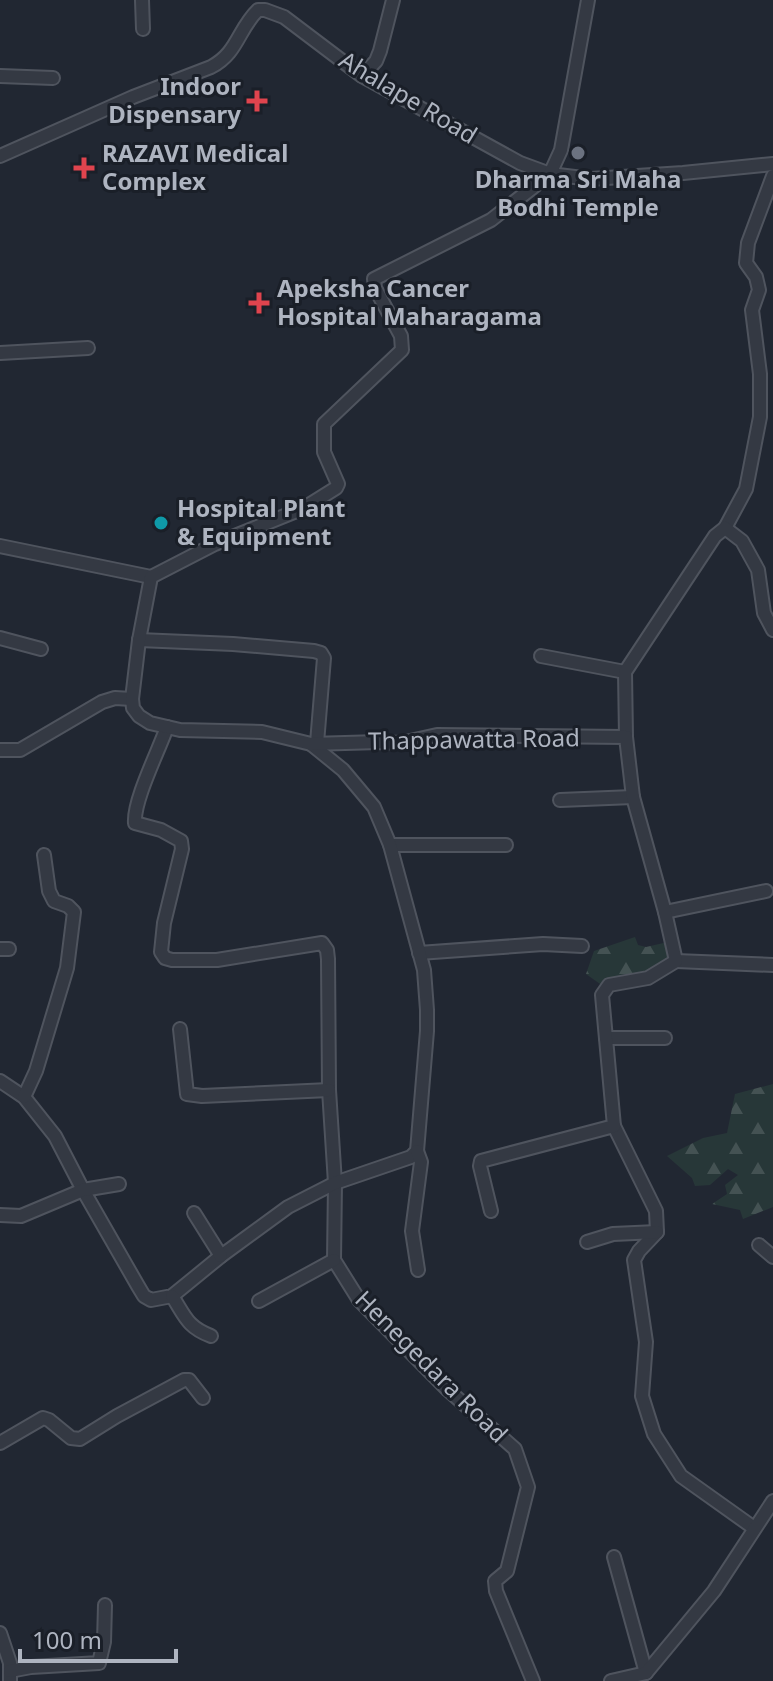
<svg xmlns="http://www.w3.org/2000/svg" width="773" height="1681" font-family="'Noto Sans',sans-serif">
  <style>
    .forest { fill: url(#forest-firs) }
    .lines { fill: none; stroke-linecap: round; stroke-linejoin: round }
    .minor-casing { stroke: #4f545e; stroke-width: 16 }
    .minor { stroke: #343943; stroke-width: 12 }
    .health-dot { fill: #e0444e; stroke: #1a1f28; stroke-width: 3 }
    .worship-dot { fill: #6b7280; stroke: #1a1f28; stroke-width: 3 }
    .culture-dot { fill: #0f9aa8; stroke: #1a1f28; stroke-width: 3 }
    .labels { text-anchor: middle; stroke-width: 6; stroke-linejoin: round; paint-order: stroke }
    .poi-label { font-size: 24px; font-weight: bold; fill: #aeb4c0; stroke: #1a1f28; text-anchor: start }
    .street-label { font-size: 24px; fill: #aeb4c0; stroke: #1a1f28 }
  </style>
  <defs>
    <pattern id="forest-firs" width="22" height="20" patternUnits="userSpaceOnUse" patternTransform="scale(2)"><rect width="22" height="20" fill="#273738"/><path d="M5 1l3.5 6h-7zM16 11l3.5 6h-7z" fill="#445253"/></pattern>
  </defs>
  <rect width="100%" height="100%" fill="#212732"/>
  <g class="forest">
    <polygon points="635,937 638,945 646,947 668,942 670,959 644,976 603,986 586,974 594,951"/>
    <polygon points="773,1084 773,1207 743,1219 740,1210 712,1204 727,1194 725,1185 738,1175 728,1169 710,1185 695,1186 692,1178 667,1156 703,1138 727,1133 735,1094"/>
  </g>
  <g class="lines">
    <g class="minor-casing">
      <g id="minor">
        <polyline points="142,0 143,29"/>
        <polyline points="0,76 53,78"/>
        <polyline points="362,76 376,61 380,51 393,0"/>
        <path d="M0,156L133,97L211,67C238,53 238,29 258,10H265L284,17L362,76L520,163L550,174L591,179L683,173L773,164"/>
        <polyline points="0,353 88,348"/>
        <polyline points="725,528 746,489 760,417 760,374 752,310 759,290 756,277 746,263 748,243 773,176"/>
        <polyline points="0,546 151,577"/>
        <polyline points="0,638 41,649"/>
        <polyline points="139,640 233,644 314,651 321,653 324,658 317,743"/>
        <polyline points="541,656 625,672"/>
        <path d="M167,727C159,750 133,801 135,823L161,830L181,841L182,849L164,923L161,952L165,958L172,960H217L322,943L327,950L328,959L329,1090L335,1183L334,1260L359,1300L448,1390L515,1449L528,1487L507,1571L495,1581L496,1591L533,1681"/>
        <polyline points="626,737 625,672 715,536 725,528 742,541 758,570 764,613 773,630"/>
        <polyline points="0,750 20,750 102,702 115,698 132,699"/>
        <polyline points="560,800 633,797"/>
        <polyline points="390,845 506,845"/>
        <polyline points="665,912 766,891"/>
        <polyline points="0,949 9,949"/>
        <polyline points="419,953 543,944 582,946"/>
        <polyline points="676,961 773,965"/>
        <polyline points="180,1029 187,1094 202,1096 329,1090"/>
        <polyline points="606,1038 665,1038"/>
        <polyline points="0,1081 24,1097 55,1136 83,1190 138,1286 144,1296 151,1300 172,1296 221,1256 288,1207 335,1183 411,1157 417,1151 427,1031 427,1010 424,970 390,845 374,807 343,770 311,744"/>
        <polyline points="24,1097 36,1071 67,968 74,912 68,906 54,901 49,891 44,855"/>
        <polyline points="614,1126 656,1211 657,1232 639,1251 634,1260 646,1342 642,1396 654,1434 681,1476 754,1528"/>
        <polyline points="417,1151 421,1162 412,1231 418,1270"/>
        <polyline points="491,1211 480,1166 481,1161 614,1126 602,995 609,985 648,978 676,961 665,912 633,797 626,737 437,735 401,743 379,742 311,744 262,732 180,730 150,723 139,716 133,708 132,699 139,640 151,577 215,544 304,508 336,488 338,484 324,452 324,424 402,350 401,336 375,288 374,279 491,220 550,174 561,150 588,0"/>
        <polyline points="194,1213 221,1256"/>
        <polyline points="0,1215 21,1216 83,1190 119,1184"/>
        <polyline points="587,1242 613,1234 657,1232"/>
        <polyline points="759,1245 773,1257"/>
        <path d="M172,1296C185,1316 187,1327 211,1336"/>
        <polyline points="259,1301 334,1260"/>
        <polyline points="0,1443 43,1418 49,1420 71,1438 80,1439 117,1416 184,1380 189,1380 203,1398"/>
        <polyline points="614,1557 646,1673"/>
        <polyline points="0,1633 10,1663 10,1681"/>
        <polyline points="10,1671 31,1667 99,1663 104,1642 105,1605"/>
        <polyline points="611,1681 646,1673 714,1591 773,1501"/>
      </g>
    </g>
    <use href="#minor" class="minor"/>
  </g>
  <g class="health-dot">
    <path d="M253 89h8v8h8v8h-8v8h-8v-8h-8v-8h8z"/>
    <path d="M80 156h8v8h8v8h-8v8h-8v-8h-8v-8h8z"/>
    <path d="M255 291h8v8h8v8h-8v8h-8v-8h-8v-8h8z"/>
  </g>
  <circle class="worship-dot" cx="578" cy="153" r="8"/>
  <circle class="culture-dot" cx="161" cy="523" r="8"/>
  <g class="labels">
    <g class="poi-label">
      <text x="241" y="95" text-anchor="end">Indoor<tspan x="241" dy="28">Dispensary</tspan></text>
      <text x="102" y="162">RAZAVI Medical<tspan x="102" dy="28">Complex</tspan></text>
      <text x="578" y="188" text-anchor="middle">Dharma Sri Maha<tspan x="578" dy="28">Bodhi Temple</tspan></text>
      <text x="277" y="297">Apeksha Cancer<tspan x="277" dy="28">Hospital Maharagama</tspan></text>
      <text x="177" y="517">Hospital Plant<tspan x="177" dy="28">&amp; Equipment</tspan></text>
    </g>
    <g class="street-label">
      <text transform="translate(408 98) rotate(31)" y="8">Ahalape Road</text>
      <text transform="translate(474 740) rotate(-1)" y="8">Thappawatta Road</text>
      <text transform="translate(431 1367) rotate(45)" y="8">Henegedara Road</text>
    </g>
  </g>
  <path d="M20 1649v12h156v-12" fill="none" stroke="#aeb4c0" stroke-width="4"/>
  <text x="32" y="1649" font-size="24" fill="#aeb4c0" stroke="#1a1f28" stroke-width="6" paint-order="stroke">100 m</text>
</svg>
